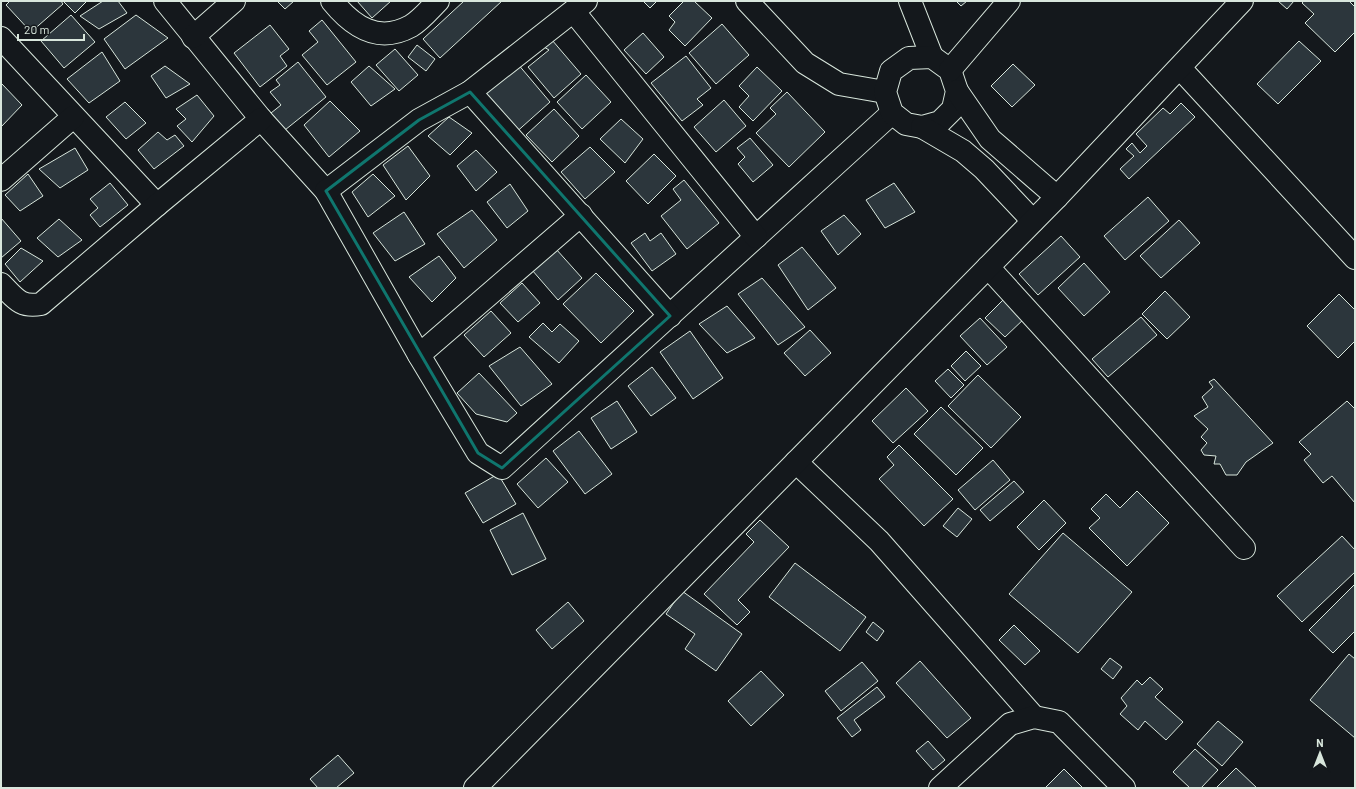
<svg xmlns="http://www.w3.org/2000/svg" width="1356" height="789" font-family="Barlow,sans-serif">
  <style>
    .building { fill: #2c363c; stroke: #d8e6dc }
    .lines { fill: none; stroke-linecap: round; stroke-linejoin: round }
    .minor-casing { stroke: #d8e6dc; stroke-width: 24 }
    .minor { stroke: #14181c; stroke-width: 22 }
    .marked { fill: none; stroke: #0f766e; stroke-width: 3; stroke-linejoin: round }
  </style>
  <rect width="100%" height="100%" fill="#14181c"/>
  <g class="building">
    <polygon points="10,1 61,1 63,4 31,32 6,5"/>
    <polygon points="63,1 87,1 75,13"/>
    <polygon points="103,1 118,1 127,13 99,29 80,16"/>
    <polygon points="277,1 294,1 285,9"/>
    <polygon points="357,1 391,1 372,18"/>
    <polygon points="464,1 502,1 440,58 423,39"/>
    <polygon points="643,1 657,1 650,8"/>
    <polygon points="684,1 694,1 712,18 685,46 669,30 675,22 669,16"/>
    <polygon points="956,1 967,1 961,6"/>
    <polygon points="1278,1 1294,1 1287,9"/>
    <polygon points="1304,1 1349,1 1355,7 1355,32 1335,52 1305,23 1314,14 1302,3"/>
    <polygon points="71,15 95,42 64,68 41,41"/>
    <polygon points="136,15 168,38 125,69 104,39"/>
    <polygon points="322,20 356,62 327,85 302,55 318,42 309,31"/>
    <polygon points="722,24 749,55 716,84 689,53"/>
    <polygon points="270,25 289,49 280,56 287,66 260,87 234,53"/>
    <polygon points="643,33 664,57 646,74 624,50"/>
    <polygon points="552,40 581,74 554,98 528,67 549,50 544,47"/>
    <polygon points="1299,41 1321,61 1278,104 1257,84"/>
    <polygon points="417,45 435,59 426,71 408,57"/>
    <polygon points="395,49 418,75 399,91 376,65"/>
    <polygon points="102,52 120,81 89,103 67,79"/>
    <polygon points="686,56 711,88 697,99 703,105 682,121 651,83"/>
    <polygon points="298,62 326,97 285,130 271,113 281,105 270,92 280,85 276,80"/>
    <polygon points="517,63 550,102 513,135 479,92"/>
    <polygon points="1013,64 1035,85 1012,107 991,86"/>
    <polygon points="165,66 190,84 166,98 151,76"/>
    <polygon points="369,66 395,89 371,106 351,82"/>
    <polygon points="757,67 782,91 753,121 739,107 749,96 739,86"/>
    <polygon points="586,75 611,102 582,129 557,102"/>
    <polygon points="2,84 22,105 1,127 1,85"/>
    <polygon points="787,92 825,132 789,167 756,133 776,114 770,108"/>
    <polygon points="197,95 214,116 192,142 177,126 186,119 176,109"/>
    <polygon points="724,100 746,126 716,152 694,127"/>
    <polygon points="330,101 360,131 329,157 304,125"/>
    <polygon points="125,102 146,123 126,139 106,117"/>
    <polygon points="1181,103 1195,117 1129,179 1120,169 1134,156 1126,149 1132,143 1140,153 1147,146 1136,134 1163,108 1170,114"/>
    <polygon points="554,109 579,136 552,162 526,135"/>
    <polygon points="449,117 472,133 450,155 428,136"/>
    <polygon points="621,119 643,139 625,163 600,139"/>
    <polygon points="158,132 167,140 175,135 184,146 154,169 138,150"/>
    <polygon points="750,138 773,165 753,182 738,164 745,157 737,148"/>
    <polygon points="408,146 430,176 406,200 383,165"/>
    <polygon points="590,147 615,172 585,199 561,172"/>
    <polygon points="75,148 88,170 60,188 39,169"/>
    <polygon points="476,150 497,172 476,191 457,166"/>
    <polygon points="654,154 676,176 648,204 626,181"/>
    <polygon points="28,174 43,196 20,211 5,195"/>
    <polygon points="373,174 395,196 368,217 352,192"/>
    <polygon points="684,180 719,223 687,249 661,216 681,200 673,189"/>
    <polygon points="110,183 128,205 100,227 90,215 98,208 90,199"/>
    <polygon points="894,183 915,212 885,228 866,200"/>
    <polygon points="510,184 528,211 507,228 487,202"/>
    <polygon points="1148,197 1169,221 1125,260 1104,236"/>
    <polygon points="472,210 497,240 464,268 437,234"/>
    <polygon points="404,212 425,244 395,261 373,233"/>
    <polygon points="844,215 861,234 838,255 821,231"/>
    <polygon points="1,218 21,241 1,258"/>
    <polygon points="59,219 82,240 58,257 37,238"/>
    <polygon points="1179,220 1200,243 1161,278 1140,256"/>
    <polygon points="645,233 650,241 661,233 676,254 652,271 631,243"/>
    <polygon points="1061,236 1080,257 1038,295 1019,274"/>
    <polygon points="802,247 836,288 808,310 778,265"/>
    <polygon points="21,248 43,261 20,282 5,264"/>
    <polygon points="556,249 582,278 558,300 532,270"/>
    <polygon points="439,256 456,278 432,302 409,277"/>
    <polygon points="1084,263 1110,292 1084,316 1058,288"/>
    <polygon points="596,273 634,311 601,343 563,304"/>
    <polygon points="762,278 805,327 778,345 738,294"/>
    <polygon points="522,283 540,303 518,322 500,303"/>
    <polygon points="1165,291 1190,317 1167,339 1142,314"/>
    <polygon points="1339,294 1355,310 1355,341 1338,358 1307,326"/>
    <polygon points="1006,297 1026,317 1005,337 985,318"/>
    <polygon points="727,306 755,338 727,353 699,324"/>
    <polygon points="491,311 511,333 484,357 464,335"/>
    <polygon points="1141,317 1157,335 1108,377 1092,359"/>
    <polygon points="980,318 1007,347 987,365 960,336"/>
    <polygon points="543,323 552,332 560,324 579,341 559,363 529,337"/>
    <polygon points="810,330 831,353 805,376 784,353"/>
    <polygon points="690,331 723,378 693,399 660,352"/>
    <polygon points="520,347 552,384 521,406 489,366"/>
    <polygon points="966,351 981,366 965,381 951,366"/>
    <polygon points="652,367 676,398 651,416 628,386"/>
    <polygon points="948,369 964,385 951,398 935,381"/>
    <polygon points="479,373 517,413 507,422 476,414 457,393"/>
    <polygon points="978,375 1021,417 991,448 948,406"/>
    <polygon points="1214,379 1273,443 1246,462 1237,475 1226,475 1220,464 1214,464 1216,456 1204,455 1201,450 1207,443 1201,437 1208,429 1194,416 1208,407 1202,397 1213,387 1209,382"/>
    <polygon points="906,388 928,411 893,443 872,421"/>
    <polygon points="617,401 637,432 611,449 591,418"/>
    <polygon points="1347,401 1355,409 1355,503 1332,476 1323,483 1304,460 1311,454 1299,442"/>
    <polygon points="941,407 983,448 956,475 914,434"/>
    <polygon points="579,431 612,474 585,494 553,451"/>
    <polygon points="899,445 953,499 924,526 879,479 894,465 887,457"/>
    <polygon points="546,458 568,482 538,508 517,484"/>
    <polygon points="993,460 1010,480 975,510 958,490"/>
    <polygon points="498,474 516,504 483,523 465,493"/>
    <polygon points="1014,481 1024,492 990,521 980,510"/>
    <polygon points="1137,491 1169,523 1127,566 1089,528 1100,518 1091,509 1106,494 1120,508"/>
    <polygon points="1044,500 1066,523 1039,550 1017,527"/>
    <polygon points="958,508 972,519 957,537 943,526"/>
    <polygon points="523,513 546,559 512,575 490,530"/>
    <polygon points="760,520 789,547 738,600 750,612 737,625 704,594 754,542 746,534"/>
    <polygon points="1063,533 1132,592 1078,653 1009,594"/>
    <polygon points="1342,536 1355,550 1355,572 1302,622 1277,596"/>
    <polygon points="795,563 866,617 840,651 769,597"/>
    <polygon points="1355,584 1355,631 1333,653 1309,630"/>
    <polygon points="682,591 742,634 716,671 685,649 695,634 666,614"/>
    <polygon points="568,602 584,621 552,649 536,630"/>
    <polygon points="873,622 884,631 877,641 866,632"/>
    <polygon points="1014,625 1040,651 1025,665 999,640"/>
    <polygon points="1349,654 1355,659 1355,738 1310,700"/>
    <polygon points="1110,658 1122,667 1113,679 1101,669"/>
    <polygon points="920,661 971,718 947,738 896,683"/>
    <polygon points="862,662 878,681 841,711 825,691"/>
    <polygon points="761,671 784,695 751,726 728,701"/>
    <polygon points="1150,677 1163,689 1155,697 1183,722 1166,740 1145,721 1138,730 1120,714 1127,706 1121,698 1137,680 1142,685"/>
    <polygon points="877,687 885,697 854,720 861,730 852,737 837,718"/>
    <polygon points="1218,721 1243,742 1222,766 1197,744"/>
    <polygon points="928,741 945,760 933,770 916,751"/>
    <polygon points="1195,749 1218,770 1201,788 1190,788 1173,772"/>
    <polygon points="338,755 354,773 336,788 318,788 310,779"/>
    <polygon points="1236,768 1257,788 1216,788"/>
    <polygon points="1064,769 1083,788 1045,788"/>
  </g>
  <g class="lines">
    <g class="minor-casing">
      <g id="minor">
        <polyline points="165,1 261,119 326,191 419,355 478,453 502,468 892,113"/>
        <path d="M332,1C353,27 378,44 411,26C421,20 430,9 438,1"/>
        <polyline points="747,1 805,63 839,84 885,92"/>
        <polyline points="910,1 932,57"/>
        <polyline points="574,12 756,237"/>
        <polyline points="193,37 234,1"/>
        <polyline points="1,38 157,205"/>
        <polygon points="932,57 950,70 957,91 953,109 940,122 922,127 906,124 892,113 885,92 891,71 909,58"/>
        <polyline points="1180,68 1355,258"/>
        <polyline points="950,70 1009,1"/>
        <polyline points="957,91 990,139 1057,197"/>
        <polyline points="470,92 670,316"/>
        <polyline points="922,127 963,151 984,169 1033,221"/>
        <polyline points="1,180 73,117"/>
        <polyline points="326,191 419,120 470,92 586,1"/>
        <polyline points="988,267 1244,548"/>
        <path d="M1,284C15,298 20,308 41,304L157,205L261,119"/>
        <polyline points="419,355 581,215"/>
        <polyline points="796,462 879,541 1034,717"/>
        <polyline points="475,788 1057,197 1242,1"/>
        <polyline points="940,788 1010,724 1034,717 1059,722 1124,788"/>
      </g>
    </g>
    <use href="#minor" class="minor"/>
  </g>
  <path class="marked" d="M470,92L670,316L502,468L478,453L326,191L419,120Z"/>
  <rect width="1356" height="789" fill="none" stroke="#d8e6dc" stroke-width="4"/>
  <g transform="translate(1320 753)" stroke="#14181c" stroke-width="3" paint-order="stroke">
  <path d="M0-3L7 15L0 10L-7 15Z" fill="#d8e6dc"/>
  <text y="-6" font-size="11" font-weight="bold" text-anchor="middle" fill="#d8e6dc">N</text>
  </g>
  <path d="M18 34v6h66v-6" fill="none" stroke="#d8e6dc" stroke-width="2"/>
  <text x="24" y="34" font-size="12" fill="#d8e6dc" stroke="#14181c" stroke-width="3" paint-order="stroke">20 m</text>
</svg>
